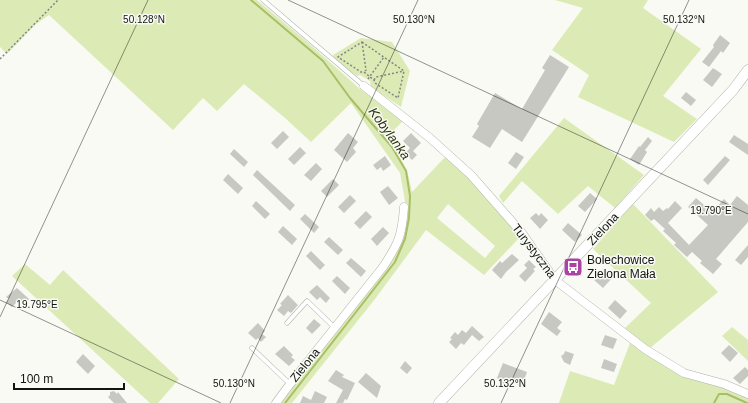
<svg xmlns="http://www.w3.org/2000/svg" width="748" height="403" font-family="Arial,sans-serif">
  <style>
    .green { fill: #dcebb5; fill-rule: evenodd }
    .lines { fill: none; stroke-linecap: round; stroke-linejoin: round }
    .stream { stroke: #a9be67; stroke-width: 2 }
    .building { fill: #c6c8c1 }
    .service-casing { stroke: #b0b2ac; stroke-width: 5 }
    .minor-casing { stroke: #b0b2ac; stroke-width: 9 }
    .tertiary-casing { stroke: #b0b2ac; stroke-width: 11 }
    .path { stroke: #848581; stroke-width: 1.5; stroke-dasharray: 2 2; stroke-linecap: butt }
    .service { stroke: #fff; stroke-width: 4 }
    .minor { stroke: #fff; stroke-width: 8 }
    .tertiary { stroke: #fff; stroke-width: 10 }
    .ticks { fill: none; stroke: #131412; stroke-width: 1; stroke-opacity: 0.45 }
    .labels { text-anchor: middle; stroke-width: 3; stroke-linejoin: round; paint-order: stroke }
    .street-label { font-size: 12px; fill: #131412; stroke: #f8faf3 }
    .poi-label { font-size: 12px; fill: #131412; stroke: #f8faf3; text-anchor: start }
    .water-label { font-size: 13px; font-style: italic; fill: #2c340f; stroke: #f8faf3 }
    .ticks-label { font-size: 10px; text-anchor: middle; fill: #131412; stroke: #f8faf3; stroke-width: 3; stroke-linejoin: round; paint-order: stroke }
  </style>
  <rect width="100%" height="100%" fill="#f8faf3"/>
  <g class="green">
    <path d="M0,0H257L305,40L360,89L403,121L386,138L394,147L407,170L412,192L447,155L468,175L520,237L484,275L426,230L375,299L292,403H279L394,255L405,210V201L400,173L351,103L311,142L285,118L244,84L217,111L203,98L173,130L49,15L36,24L7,54L0,47ZM448,204L495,246L485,258L437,218Z"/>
    <polygon points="555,0 648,0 643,8 701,49 663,96 697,119 674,142 578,97 589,75 552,50 583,8"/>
    <polygon points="361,38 392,42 410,71 401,107 371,87 370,81 360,75 357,76 334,60 333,55"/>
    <polygon points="564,118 644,175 615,208 588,186 558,214 522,181 503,203 499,196"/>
    <polygon points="633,204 718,292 650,348 625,328 651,303 593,249"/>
    <polygon points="25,264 50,285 63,270 179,379 158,403 150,403 12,276"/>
    <polygon points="732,327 748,340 748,361 722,336"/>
    <polygon points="630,343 682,376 740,393 748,397 748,403 559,403 570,371 614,385"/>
  </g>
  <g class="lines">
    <g class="stream">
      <polyline points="251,0 323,61 350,98 392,147 406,171 410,196 409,218 405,239 395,262 285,403"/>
      <polyline points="714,403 719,394 727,394 747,403"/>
    </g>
  </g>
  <g class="building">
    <polygon points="720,35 730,43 723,53 721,51 709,67 702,62 714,47 713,45"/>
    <polygon points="550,55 569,67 522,142 502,129 490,148 472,137 479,126 477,124 495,93 522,109 545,70 542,68"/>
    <polygon points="713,68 722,74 712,87 703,80"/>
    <polygon points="686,92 696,100 691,106 681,98"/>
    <polygon points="283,131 289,137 277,149 271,143"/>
    <polygon points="348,133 358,142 353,148 356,152 347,162 334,150"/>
    <polygon points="411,133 421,143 413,151 417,155 412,160 405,153 410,148 403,141"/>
    <polygon points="734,135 748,144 748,155 729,142"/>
    <polygon points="648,137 652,141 645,150 647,152 639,165 630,159 639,146 640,147"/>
    <polygon points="300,147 306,153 294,165 288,159"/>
    <polygon points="234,149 248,162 244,167 230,154"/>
    <polygon points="516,152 524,157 516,169 508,163"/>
    <polygon points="385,156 391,165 383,171 381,167 377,170 373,165"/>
    <polygon points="725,156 730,160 708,185 703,180"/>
    <polygon points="316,163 322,169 311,181 304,175"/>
    <polygon points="257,170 295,205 290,211 253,175"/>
    <polygon points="228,174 243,188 238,194 223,180"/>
    <polygon points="333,179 339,185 327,197 321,191"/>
    <polygon points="388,186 398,198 389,205 380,192"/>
    <polygon points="590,193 597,199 585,212 578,206"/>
    <polygon points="350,195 356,201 344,213 338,207"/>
    <polygon points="737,196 748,205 748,222 716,259 722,264 713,274 700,263 702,261 692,252 687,257 674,245 676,243 663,231 665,229 654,219 651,221 645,215 651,208 654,212 659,207 663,211 667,208 668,209 675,201 682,208 668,223 689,245 708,225 688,207 696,198 712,212 724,199 730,205"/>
    <polygon points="256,201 270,214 265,219 252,206"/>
    <polygon points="366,211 372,217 360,229 354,223"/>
    <polygon points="536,213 539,216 541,213 548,220 540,229 530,218"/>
    <polygon points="305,214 319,227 314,233 300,219"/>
    <polygon points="568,223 582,235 575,242 562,230"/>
    <polygon points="283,226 297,239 292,245 278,232"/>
    <polygon points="383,227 389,233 377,246 371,239"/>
    <polygon points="329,237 343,250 338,255 324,242"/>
    <polygon points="748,245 748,257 741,265 735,260"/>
    <polygon points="311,251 325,265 320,270 306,256"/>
    <polygon points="512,254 519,260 506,272 501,279 492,270 500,261 502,263"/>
    <polygon points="351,258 366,271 361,277 346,263"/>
    <polygon points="529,260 536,267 533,269 535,271 525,282 519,276 527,268 524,265"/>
    <polygon points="604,268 613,277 603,288 594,280"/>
    <polygon points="337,276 350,288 345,294 332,281"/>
    <polygon points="317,285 330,298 326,303 320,297 317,300 309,292"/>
    <polygon points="17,288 29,299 24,305 19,300 12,307 6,302 9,299 6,297"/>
    <polygon points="288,295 298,305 291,313 288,311 284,316 277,310 282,305 280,304"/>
    <polygon points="615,300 627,311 620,319 608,308"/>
    <polygon points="549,312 562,322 557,328 561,331 557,336 541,324"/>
    <polygon points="314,319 321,325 312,334 306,328"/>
    <polygon points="258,323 265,331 262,334 266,337 261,342 258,338 256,340 248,333"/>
    <polygon points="472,326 484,337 479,341 472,335 464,345 461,343 456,349 449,342 452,339 450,338 455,332 458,335 462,330 466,333"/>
    <polygon points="605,335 617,339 613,349 601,345"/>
    <polygon points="729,345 738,353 730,362 721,353"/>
    <polygon points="284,346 293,355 291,357 295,360 289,366 275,354"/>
    <polygon points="565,351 574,354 570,365 564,362 561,356 564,354"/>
    <polygon points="83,354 95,366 88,374 76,362"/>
    <polygon points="604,359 617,364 614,372 601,368"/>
    <polygon points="405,361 412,368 407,374 400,368"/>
    <polygon points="503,363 527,372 522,386 514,383 512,388 500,383 501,380 497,378"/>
    <polygon points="745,367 748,370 748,376 740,384 733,378"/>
    <polygon points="336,370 344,375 342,377 355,383 347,400 345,399 343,403 336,403 343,390 328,381"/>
    <polygon points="366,373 381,386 377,398 358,382"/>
    <polygon points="114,391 117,394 118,392 127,403 114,403 108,397 110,395 110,392"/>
    <polygon points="315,391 327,397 324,403 300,403 303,396 311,400"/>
  </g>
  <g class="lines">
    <g class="service-casing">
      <g id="service">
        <polyline points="263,0 364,86"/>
        <polyline points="287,323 307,301 335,328"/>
        <polyline points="252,348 290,384"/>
      </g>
    </g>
    <g class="minor-casing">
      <g id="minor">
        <polyline points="364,86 430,138 471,175 522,233 555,280 645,349 684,373 724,384 748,394"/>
        <path d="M276,403L290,384L383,267C399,243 402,235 404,207"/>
      </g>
    </g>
    <g class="tertiary-casing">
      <polyline id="tertiary" points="439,403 733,90 748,70"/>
    </g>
    <g class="path">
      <polygon points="362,42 404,71 398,98 375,83 374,80 364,72 361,72 338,57"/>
      <polyline points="362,42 366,70 365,71"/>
      <polyline points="0,59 58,0"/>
      <polyline points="368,79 384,57"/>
      <polyline points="374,80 376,77 404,71"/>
    </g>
    <use href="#service" class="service"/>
    <use href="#minor" class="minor"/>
    <use href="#tertiary" class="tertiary"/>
  </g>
  <path class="ticks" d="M288,0L748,214M0,300L221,403M0,317L148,0M230,403L418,0M501,403L689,0"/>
  <defs>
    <g id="bus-square" transform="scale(1)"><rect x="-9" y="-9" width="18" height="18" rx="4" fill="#ab43a5" stroke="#f8faf3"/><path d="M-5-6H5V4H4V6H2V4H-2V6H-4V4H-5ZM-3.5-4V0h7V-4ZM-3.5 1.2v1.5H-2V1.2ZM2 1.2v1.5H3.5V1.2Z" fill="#fff"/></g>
  </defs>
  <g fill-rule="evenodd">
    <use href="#bus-square" x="573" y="267"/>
  </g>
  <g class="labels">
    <g class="street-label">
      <text transform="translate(603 229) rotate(-47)" y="4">Zielona</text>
      <text transform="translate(534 251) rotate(53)" y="4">Turystyczna</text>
      <text transform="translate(305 365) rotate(-51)" y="4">Zielona</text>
    </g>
    <g class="poi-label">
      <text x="587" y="264">Bolechowice<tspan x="587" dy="14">Zielona Mała</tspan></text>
    </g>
    <g class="water-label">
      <text transform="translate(390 133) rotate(54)" y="5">Kobylanka</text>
    </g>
  </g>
  <g class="ticks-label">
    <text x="144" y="23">50.128°N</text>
    <text x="414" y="23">50.130°N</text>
    <text x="684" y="23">50.132°N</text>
    <text x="711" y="214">19.790°E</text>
    <text x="37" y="308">19.795°E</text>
    <text x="234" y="387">50.130°N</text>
    <text x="505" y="387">50.132°N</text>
  </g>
  <path d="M14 383v6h110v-6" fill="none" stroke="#131412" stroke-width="2"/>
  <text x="20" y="383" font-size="12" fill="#131412" stroke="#f8faf3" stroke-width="3" paint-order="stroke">100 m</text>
</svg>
